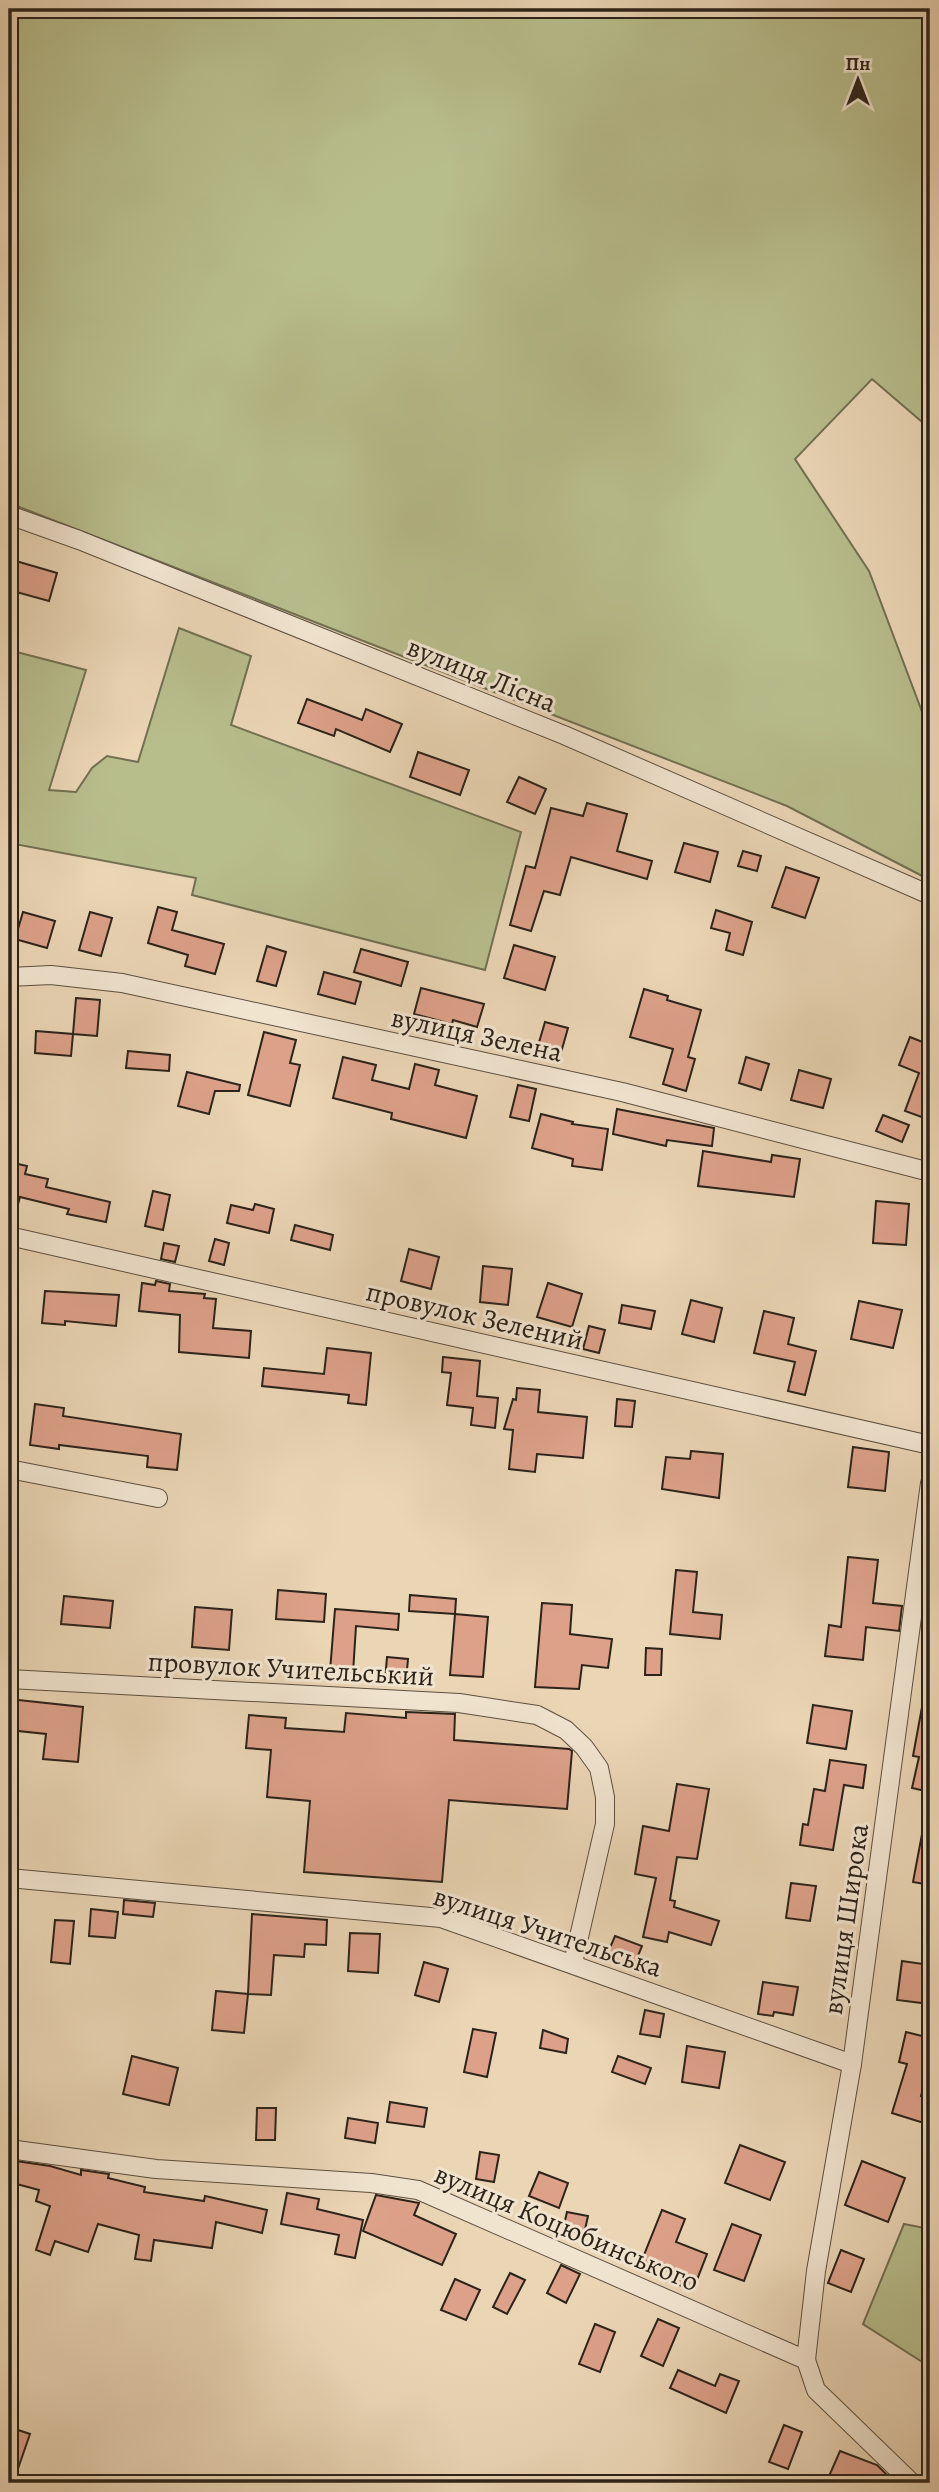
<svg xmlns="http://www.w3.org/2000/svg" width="939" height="2492" font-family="Alegreya,serif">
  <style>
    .green { fill: #b8bd8c; stroke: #727052; stroke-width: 2 }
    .building { fill: #dda18a; stroke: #2c2319; stroke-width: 2 }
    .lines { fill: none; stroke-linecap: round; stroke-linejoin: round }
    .minor-casing { stroke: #5c5040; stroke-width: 20 }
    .minor { stroke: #f1e4cf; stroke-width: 18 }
    .labels { text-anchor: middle; stroke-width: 6; stroke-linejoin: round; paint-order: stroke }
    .street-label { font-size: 28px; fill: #2c2319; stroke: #f1e4cf }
  </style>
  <rect width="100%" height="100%" fill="#ead5b5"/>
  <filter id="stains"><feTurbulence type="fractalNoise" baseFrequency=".00286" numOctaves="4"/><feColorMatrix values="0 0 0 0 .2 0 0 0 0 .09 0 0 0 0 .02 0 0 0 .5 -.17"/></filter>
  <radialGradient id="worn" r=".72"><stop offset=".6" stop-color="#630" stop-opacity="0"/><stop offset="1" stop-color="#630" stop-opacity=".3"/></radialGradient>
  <g class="green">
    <polygon points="9,9 930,9 930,417 921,421 872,379 795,459 869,571 930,733 930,880 787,806 9,503"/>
    <polygon points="179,628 251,656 231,725 521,832 485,970 192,895 196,878 9,843 9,650 86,670 49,790 76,792 92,768 107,756 138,762"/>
    <polygon points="904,2224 930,2229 930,2367 863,2324"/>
  </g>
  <g class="building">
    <polygon points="9,559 57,573 49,601 9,590"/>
    <polygon points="307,699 362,720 366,709 402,724 390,752 336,729 334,736 298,723"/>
    <polygon points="418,752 469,770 460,795 410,777"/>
    <polygon points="519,777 546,789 535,814 507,802"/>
    <polygon points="587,803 627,814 617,851 652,861 647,879 571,857 560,895 544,891 531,931 510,925 526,866 535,868 551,808 583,816"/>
    <polygon points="684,843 718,852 710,882 675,872"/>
    <polygon points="743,851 761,856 757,871 738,866"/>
    <polygon points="786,867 819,878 805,918 772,907"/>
    <polygon points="158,907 177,912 172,930 224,944 215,974 185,966 188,955 148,943"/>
    <polygon points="716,910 752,922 743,955 726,950 730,933 711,928"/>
    <polygon points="23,912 55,921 47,948 15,939"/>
    <polygon points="90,912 112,918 101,956 79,950"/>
    <polygon points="514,945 555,957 545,990 504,978"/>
    <polygon points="267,946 286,952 276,986 257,981"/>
    <polygon points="361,949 408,962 401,986 354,972"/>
    <polygon points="324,972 361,982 355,1004 318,994"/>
    <polygon points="421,988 484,1004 477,1027 453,1020 452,1024 414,1014"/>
    <polygon points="644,989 668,996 667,1000 701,1010 688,1057 695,1059 686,1091 663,1084 673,1049 630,1037"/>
    <polygon points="76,998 100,1000 97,1036 73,1034"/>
    <polygon points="545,1022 568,1028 558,1063 535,1056"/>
    <polygon points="36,1031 73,1034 71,1056 35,1053"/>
    <polygon points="264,1032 296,1040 290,1063 300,1065 290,1106 248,1095"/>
    <polygon points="910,1037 930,1045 930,1120 905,1111 919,1073 899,1065"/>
    <polygon points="128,1051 170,1055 169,1071 126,1068"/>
    <polygon points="343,1057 376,1065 372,1080 409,1089 415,1064 439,1070 435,1085 477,1096 466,1138 391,1119 392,1113 333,1098"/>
    <polygon points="746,1057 769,1064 761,1090 739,1083"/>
    <polygon points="799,1070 831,1079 823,1108 791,1100"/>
    <polygon points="187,1072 240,1085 239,1091 215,1091 209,1114 178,1106"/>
    <polygon points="518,1085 536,1089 529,1121 510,1117"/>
    <polygon points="617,1109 714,1128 712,1146 667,1140 666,1146 613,1134"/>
    <polygon points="541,1114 573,1122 572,1124 608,1129 602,1170 572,1166 573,1159 532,1148"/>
    <polygon points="883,1115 909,1125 902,1142 876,1131"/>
    <polygon points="703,1151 771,1162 772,1155 800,1159 794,1197 698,1186"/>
    <polygon points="9,1162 27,1166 25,1174 48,1179 46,1187 110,1202 106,1222 67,1214 69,1209 20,1197 15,1215 9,1214"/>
    <polygon points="153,1191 170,1195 163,1230 145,1226"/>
    <polygon points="876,1201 909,1204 906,1245 873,1243"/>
    <polygon points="255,1204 274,1209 269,1233 227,1223 231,1205 253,1210"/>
    <polygon points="295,1225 333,1235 330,1250 291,1240"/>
    <polygon points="215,1239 229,1243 224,1265 209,1261"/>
    <polygon points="164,1243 179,1246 175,1262 161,1259"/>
    <polygon points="409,1249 439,1257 431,1289 401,1281"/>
    <polygon points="483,1266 512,1269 508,1305 480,1302"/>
    <polygon points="156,1281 170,1284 169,1291 205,1294 204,1298 216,1299 213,1328 251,1331 249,1358 179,1352 180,1315 139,1311 142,1283 155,1285"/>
    <polygon points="548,1283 582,1294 572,1327 537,1317"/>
    <polygon points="45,1291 119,1295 116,1326 65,1321 65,1325 42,1323"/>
    <polygon points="691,1300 722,1308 714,1342 682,1334"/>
    <polygon points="859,1301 902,1310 893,1348 851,1339"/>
    <polygon points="622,1305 655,1311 651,1329 619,1323"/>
    <polygon points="764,1311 794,1318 788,1344 816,1351 805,1395 788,1391 795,1362 754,1353"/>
    <polygon points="589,1326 605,1330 599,1353 583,1349"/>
    <polygon points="327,1348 371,1353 366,1405 348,1403 349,1395 262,1386 264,1368 324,1374"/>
    <polygon points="443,1357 480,1361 477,1396 498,1398 495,1428 471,1425 473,1408 447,1405 451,1373 442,1372"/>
    <polygon points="517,1388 540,1390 538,1412 587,1417 583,1458 537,1454 535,1472 509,1469 513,1430 504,1429 513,1399 516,1400"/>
    <polygon points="617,1399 635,1401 632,1427 615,1426"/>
    <polygon points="35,1404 64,1408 63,1416 181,1434 177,1470 147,1467 148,1456 59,1445 59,1449 30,1445"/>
    <polygon points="853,1447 889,1452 885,1491 848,1487"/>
    <polygon points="691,1451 723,1454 719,1498 662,1489 666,1457 690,1459"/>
    <polygon points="848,1557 878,1560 873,1603 902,1606 899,1631 866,1627 863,1660 825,1656 829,1625 841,1627"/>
    <polygon points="676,1570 697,1572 693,1612 722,1615 720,1639 670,1634"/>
    <polygon points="278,1590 326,1594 324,1622 276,1619"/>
    <polygon points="410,1595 456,1599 455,1614 409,1611"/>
    <polygon points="64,1596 113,1601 110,1628 61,1624"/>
    <polygon points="542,1603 572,1605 570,1634 612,1639 608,1668 582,1665 579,1689 535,1687"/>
    <polygon points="195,1607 232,1610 229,1650 192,1647"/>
    <polygon points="335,1609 399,1614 398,1630 356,1626 353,1673 330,1671"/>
    <polygon points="455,1614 488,1617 483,1677 450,1675"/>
    <polygon points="646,1648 662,1649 661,1675 645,1675"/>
    <polygon points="387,1657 408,1659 406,1681 385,1680"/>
    <polygon points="9,1699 83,1707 78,1762 43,1759 46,1734 9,1730"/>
    <polygon points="813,1705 852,1711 846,1749 807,1743"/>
    <polygon points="922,1707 930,1707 930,1792 912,1788 919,1757 913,1756"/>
    <polygon points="406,1712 455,1714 454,1740 569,1749 572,1751 567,1809 449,1800 442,1882 304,1872 310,1801 267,1797 271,1750 246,1748 249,1715 286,1718 285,1728 344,1732 346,1713 406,1718"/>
    <polygon points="830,1760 866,1765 863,1788 844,1785 833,1850 800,1845 803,1824 808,1825 814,1789 825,1791"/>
    <polygon points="677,1784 709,1789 697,1859 677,1857 670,1900 675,1901 674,1907 719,1921 711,1945 669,1932 667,1942 643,1937 656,1878 635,1874 643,1826 669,1831"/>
    <polygon points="922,1834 930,1835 930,1885 913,1882"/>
    <polygon points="791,1883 816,1886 810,1921 786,1918"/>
    <polygon points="124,1900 155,1903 153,1917 123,1914"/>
    <polygon points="91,1909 118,1912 115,1938 89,1936"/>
    <polygon points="252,1914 327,1920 326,1945 305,1944 304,1957 274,1955 271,1995 248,1994"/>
    <polygon points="55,1920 74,1921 70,1964 51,1962"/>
    <polygon points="350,1933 380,1934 378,1973 348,1971"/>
    <polygon points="615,1936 642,1946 633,1968 606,1957"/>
    <polygon points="902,1961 930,1965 930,2004 897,2000"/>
    <polygon points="424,1962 448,1969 439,2002 415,1995"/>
    <polygon points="763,1982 798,1987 793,2015 774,2012 773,2016 758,2014"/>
    <polygon points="216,1991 248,1994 244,2033 212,2030"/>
    <polygon points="645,2010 664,2014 660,2037 640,2034"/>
    <polygon points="473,2029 496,2033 487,2077 464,2072"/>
    <polygon points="543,2030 568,2039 566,2053 540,2048"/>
    <polygon points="906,2032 930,2038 930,2061 921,2096 930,2099 930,2125 892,2113 907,2064 899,2062"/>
    <polygon points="687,2046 725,2052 719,2088 682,2082"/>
    <polygon points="132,2056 178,2068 169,2105 123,2094"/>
    <polygon points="618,2056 651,2068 645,2084 612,2072"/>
    <polygon points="390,2102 427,2108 424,2127 387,2122"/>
    <polygon points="257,2108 276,2108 275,2140 256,2140"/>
    <polygon points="348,2118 378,2123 375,2143 345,2138"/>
    <polygon points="740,2145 785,2162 770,2200 725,2183"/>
    <polygon points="480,2152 499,2155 494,2182 476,2179"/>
    <polygon points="9,2160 50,2166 81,2175 81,2170 109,2174 108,2178 145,2187 144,2192 204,2201 205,2196 267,2210 262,2233 216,2222 212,2248 154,2240 151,2261 135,2259 139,2235 98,2224 88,2252 55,2241 50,2255 36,2250 50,2206 36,2201 39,2190 9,2182"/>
    <polygon points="862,2161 905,2178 888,2222 845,2205"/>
    <polygon points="539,2172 568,2183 559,2208 529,2196"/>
    <polygon points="287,2193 319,2199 317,2209 363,2220 355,2258 335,2254 339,2235 281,2224"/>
    <polygon points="376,2195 419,2203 414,2215 456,2234 442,2265 363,2231"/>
    <polygon points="662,2210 685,2219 676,2242 707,2254 693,2290 668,2281 671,2272 642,2260"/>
    <polygon points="567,2212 588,2216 584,2234 563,2229"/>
    <polygon points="732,2224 761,2235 744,2281 714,2270"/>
    <polygon points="841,2250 864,2259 851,2292 828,2283"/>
    <polygon points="561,2265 580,2274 566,2303 547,2293"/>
    <polygon points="510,2273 525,2280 507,2314 493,2307"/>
    <polygon points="455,2279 480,2290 466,2320 441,2310"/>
    <polygon points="658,2319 679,2328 663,2366 641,2356"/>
    <polygon points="595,2324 615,2332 600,2372 579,2364"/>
    <polygon points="678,2370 715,2386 720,2374 739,2381 726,2413 670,2388"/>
    <polygon points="784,2425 802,2432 788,2469 769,2462"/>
    <polygon points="9,2427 30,2434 13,2483 9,2483"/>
    <polygon points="840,2451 877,2465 889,2477 887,2483 826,2483"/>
  </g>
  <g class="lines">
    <g class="minor-casing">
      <g id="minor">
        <polyline points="9,515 79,540 564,735 930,895"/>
        <polyline points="9,977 51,975 122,983 622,1092 930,1172"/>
        <polyline points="9,1236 930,1445"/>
        <polyline points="9,1469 158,1498"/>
        <polyline points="9,1679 459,1703 537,1715 566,1730 584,1747 599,1768 605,1797 605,1824 573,1963"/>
        <polyline points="9,1878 441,1918 852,2064"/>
        <polyline points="9,2149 156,2169 371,2183 418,2190 806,2360 816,2390 912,2483"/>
        <polyline points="806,2360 816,2271 852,2064 930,1483"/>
      </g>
    </g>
    <use href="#minor" class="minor"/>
  </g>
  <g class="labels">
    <g class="street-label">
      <text transform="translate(482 674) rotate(22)" y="10">вулиця Лісна</text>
      <text transform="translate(477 1034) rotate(12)" y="10">вулиця Зелена</text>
      <text transform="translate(475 1315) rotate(13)" y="10">провулок Зелений</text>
      <text transform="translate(291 1668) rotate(3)" y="10">провулок Учительський</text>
      <text transform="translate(845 1919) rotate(-82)" y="10">вулиця Широка</text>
      <text transform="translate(548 1931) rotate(18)" y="10">вулиця Учительська</text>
      <text transform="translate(567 2227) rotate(23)" y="10">вулиця Коцюбинського</text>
    </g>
  </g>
  <rect width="939" height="2492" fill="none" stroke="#ead5b5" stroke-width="35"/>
  <rect x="10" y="10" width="918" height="2471" fill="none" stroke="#2c2319" stroke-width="3.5"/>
  <rect x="18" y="18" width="904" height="2457" fill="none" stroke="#2c2319" stroke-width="2"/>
  <g transform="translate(858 80)" stroke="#f1e4cf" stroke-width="5" paint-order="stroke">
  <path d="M0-5L12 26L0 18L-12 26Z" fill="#2c2319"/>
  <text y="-10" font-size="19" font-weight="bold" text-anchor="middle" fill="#2c2319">Пн</text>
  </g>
  <rect width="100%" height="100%" filter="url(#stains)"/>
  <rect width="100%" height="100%" fill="url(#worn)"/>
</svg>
